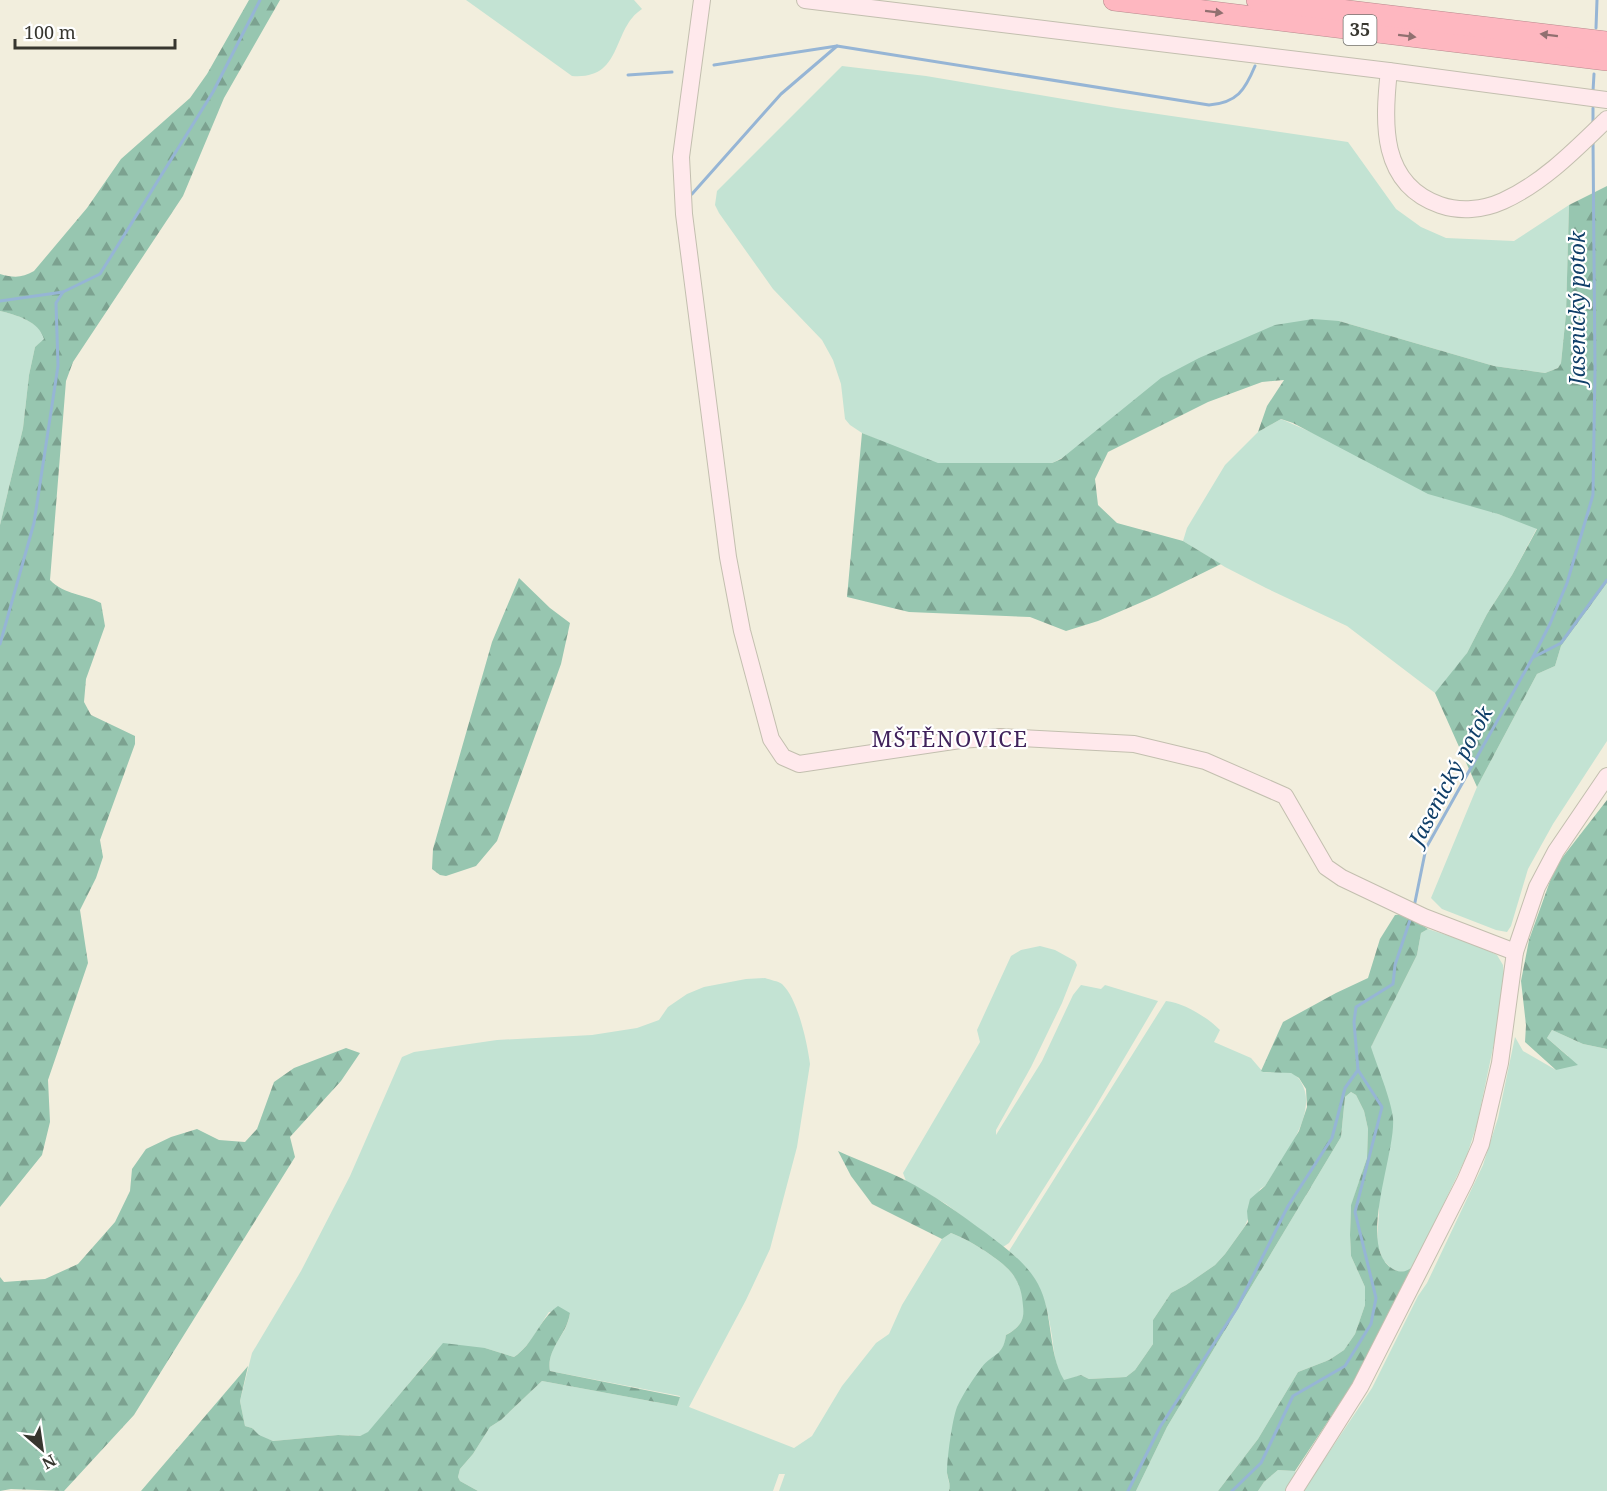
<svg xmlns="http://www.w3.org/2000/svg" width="1607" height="1491" font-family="'Noto Serif',serif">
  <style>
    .green { fill: #c3e3d3 }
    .forest { fill: url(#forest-firs) }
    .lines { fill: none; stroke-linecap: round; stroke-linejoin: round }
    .stream { stroke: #96b5d5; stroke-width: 3 }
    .secondary-casing { stroke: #c3bfaf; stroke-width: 18 }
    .highway-casing { stroke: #b88a8d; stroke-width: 22 }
    .secondary { stroke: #ffe9ec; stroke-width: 16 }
    .highway { stroke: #feb7c0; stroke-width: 21 }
    .oneway { fill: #917070 }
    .labels { text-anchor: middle; stroke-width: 4.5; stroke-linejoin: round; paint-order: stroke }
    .shield { fill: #fff; stroke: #73726d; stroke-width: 1.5 }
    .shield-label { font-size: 18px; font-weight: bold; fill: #37362f }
    .water-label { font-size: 21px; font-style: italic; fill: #103f69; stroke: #fff }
    .quarter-label { font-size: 22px; letter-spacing: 1.5px; fill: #40225b; stroke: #fff }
  </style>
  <defs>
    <pattern id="forest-firs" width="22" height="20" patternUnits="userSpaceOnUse" patternTransform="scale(1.5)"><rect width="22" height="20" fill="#97c6b0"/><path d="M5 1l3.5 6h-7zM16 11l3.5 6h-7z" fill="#7ca290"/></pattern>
  </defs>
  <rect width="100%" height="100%" fill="#f2eedd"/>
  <g class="green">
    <path d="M466,0H634L642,9C611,29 624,80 572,76Z"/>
    <polygon points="842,66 926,76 1117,108 1348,142 1396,209 1421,227 1446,238 1514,241 1569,205 1566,314 1561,363 1558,368 1545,373 1494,366 1339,321 1052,463 932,463 862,433 850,425 845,419 841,384 833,360 822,340 773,289 719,213 715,205 717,191"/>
    <path d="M0,311C16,315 39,321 45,339L35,347L29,375L23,428L0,525Z"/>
    <polygon points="1281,419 1498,514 1537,528 1512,575 1487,614 1467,653 1441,695 1435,693 1347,626 1266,588 1225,567 1183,541 1187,528 1225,465 1258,432"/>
    <polygon points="1607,583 1607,741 1553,824 1528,869 1511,926 1507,932 1496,930 1442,909 1431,898 1477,787 1537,674 1555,666 1561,646"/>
    <polygon points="1428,929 1476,945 1497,955 1503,965 1504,975 1497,1029 1477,1124 1467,1155 1414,1266 1406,1272 1399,1272 1391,1268 1383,1260 1377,1244 1379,1210 1371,1047 1417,955 1421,933"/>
    <polygon points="1040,946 1055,950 1075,961 1077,965 1062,1003 1031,1067 996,1130 996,1135 1042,1061 1073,995 1081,985 1101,989 1105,985 1158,1001 1093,1111 1009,1243 1003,1247 946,1204 906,1181 903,1173 980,1042 977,1030 1011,956 1021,950"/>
    <path d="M765,978C770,980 778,981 782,984C798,999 807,1042 810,1064L797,1147L770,1249L746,1300L689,1407L794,1448L812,1436L842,1386L876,1343L889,1334L902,1305L942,1239L951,1233C964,1238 974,1244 985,1251C1008,1267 1021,1276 1024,1306C1025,1321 1019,1328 1006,1335C1005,1346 1002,1351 994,1358L957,1409L947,1474L950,1487L949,1491H779L785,1474H779L773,1491H478L460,1481L458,1477L460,1469L473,1454L490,1427L501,1420L542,1381L677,1406L680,1396L550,1371C546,1347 567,1337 570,1313L549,1312C538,1328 530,1346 514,1357L485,1348L435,1352L368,1433L360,1436L338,1435L273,1441L259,1436L252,1428L245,1426L240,1401L252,1353L301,1271L350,1176L402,1057L414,1052L497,1040L592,1035L637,1028L659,1020L668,1007L687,994L704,987L746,979Z"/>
    <path d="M1166,1001C1184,1003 1207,1017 1220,1030L1214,1042L1251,1058L1263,1072C1271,1073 1283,1071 1291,1073C1295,1074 1299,1078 1301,1082C1320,1113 1281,1160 1265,1186L1260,1189L1245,1226L1225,1254L1215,1265L1186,1285L1171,1293L1153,1320V1344L1135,1370L1126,1377L1089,1379L1081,1375L1064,1381C1055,1366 1054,1352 1052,1336C1046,1297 1039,1278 1009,1251Z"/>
    <polygon points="1552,1030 1583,1044 1607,1049 1607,1491 1303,1491 1372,1388 1418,1296 1427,1283 1483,1165 1498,1118 1515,1037 1523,1051 1556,1070 1568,1056 1547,1038"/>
    <polygon points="1351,1092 1356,1095 1364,1111 1368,1129 1367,1158 1351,1206 1350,1235 1351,1256 1365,1287 1365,1305 1355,1334 1344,1350 1329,1360 1298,1372 1258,1439 1218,1491 1136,1491 1167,1427 1341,1137 1345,1097"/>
    <polygon points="1278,1470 1295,1471 1299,1476 1289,1491 1258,1491 1264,1482"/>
  </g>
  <g class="forest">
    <path d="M249,0H280L224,98L183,196L73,362L66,381L50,580C65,595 84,594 101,603L105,626L86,679L84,702L91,715L135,736V744L100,840L103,857L96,878L80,910L88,963L48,1080L50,1122L42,1155L0,1207V525L23,428L29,375L35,347L44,339C39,321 16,315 0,311V274C14,278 22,278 34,271L87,208L121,159L190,98L207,74Z"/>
    <polygon points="1607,186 1607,583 1561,646 1555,666 1537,674 1477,787 1435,693 1467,653 1487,614 1512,575 1537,529 1498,514 1428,494 1293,423 1281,419 1258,432 1267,406 1284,380 1262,382 1208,402 1108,452 1095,479 1098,505 1117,523 1183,541 1221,564 1156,596 1098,621 1066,631 1030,617 909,612 847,597 862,433 938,463 1052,463 1061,459 1161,378 1199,358 1275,325 1313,319 1339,321 1494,366 1545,373 1558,368 1561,363 1566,314 1569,205"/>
    <polygon points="519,578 550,608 570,623 561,664 497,841 476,866 446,876 440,875 432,869 433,849 492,642"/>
    <polygon points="1607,800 1607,1049 1583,1044 1552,1030 1547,1038 1578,1065 1556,1070 1525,1042 1526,1025 1521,981 1529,940 1555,867"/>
    <path d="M1404,914L1428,929L1421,933L1417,955L1371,1047C1377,1066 1391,1099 1393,1118C1396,1154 1356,1248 1393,1269C1402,1274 1407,1271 1414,1266L1356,1379L1295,1471L1278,1470L1264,1482L1258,1491H1218L1258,1439L1298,1372L1329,1360L1344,1350L1355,1334L1365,1305V1287L1351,1256L1350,1235L1351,1205L1367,1158L1368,1129L1364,1111L1356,1095L1351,1092L1345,1097L1341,1137L1167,1427L1136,1491H949C951,1484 948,1480 947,1473C947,1459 952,1420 957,1407C963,1394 973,1379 982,1367C993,1353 1003,1357 1006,1335C1019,1328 1025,1321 1023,1306C1021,1276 1008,1267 985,1251C974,1244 964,1238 951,1233L942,1239L872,1204L851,1176L838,1151C860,1161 883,1169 905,1180C934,1195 960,1214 986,1233C1005,1248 1026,1262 1038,1284C1054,1314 1047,1351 1064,1380L1081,1375L1089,1379L1126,1377L1135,1370L1153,1344V1320L1171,1293L1186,1285L1215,1265L1225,1254L1248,1222L1247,1211L1250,1199L1265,1186L1299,1131L1307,1107L1306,1089L1299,1078L1291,1073L1263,1072L1261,1071L1283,1022L1336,993L1368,978L1380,939L1395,915Z"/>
    <polygon points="346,1048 360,1053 341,1081 290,1137 295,1157 134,1415 64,1491 11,1489 0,1491 0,1277 4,1282 45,1279 78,1264 115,1222 130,1191 132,1169 146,1149 171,1137 197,1129 219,1140 245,1142 257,1129 274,1082 294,1068"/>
    <path d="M558,1306L570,1313C567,1335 546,1349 550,1371L680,1397L677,1406L542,1381L501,1420L490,1427L473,1454L460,1469L458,1477L460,1481L478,1491H141L248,1366L240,1401L245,1426L252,1428L259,1435L273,1441L338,1435L360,1436L368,1432L443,1343L485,1348L514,1357C534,1344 539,1319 558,1306Z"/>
  </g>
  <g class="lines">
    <g class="stream">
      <polyline points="1596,28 1597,0"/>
      <path d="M714,65L837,46L1209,105C1237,103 1245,90 1255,66"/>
      <polyline points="628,75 672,72"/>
      <polyline points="1593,91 1594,74"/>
      <polyline points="1593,108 1593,123"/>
      <polyline points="692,194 781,94 837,46"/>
      <polyline points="0,301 63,292 100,274 213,92 260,0"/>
      <polyline points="0,644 34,523 58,366 56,303 63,292"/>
      <polyline points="1534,657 1561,643 1607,580"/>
      <polyline points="1414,907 1426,848 1533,657 1550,624 1567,583 1593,495 1595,369 1593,141"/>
      <polyline points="1128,1491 1160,1427 1237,1308 1288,1206 1332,1138 1345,1088 1358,1070"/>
      <polyline points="1232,1491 1261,1463 1293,1396 1345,1366 1371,1324 1376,1298 1355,1212 1382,1107 1358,1070 1354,1022 1356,1007 1393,984 1395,965 1411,917"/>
    </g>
    <g class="secondary-casing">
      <g id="secondary">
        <polyline points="702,0 681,157 684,214 728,557 742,631 771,739 783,757 799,764 960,740 1000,737 1134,744 1205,761 1285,796 1326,867 1342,878 1424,917 1515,952"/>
        <polyline points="805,0 1389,71 1607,100"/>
        <path d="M1389,71C1383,123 1380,184 1440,205C1460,212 1483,210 1503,201C1543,183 1576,149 1607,119"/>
        <polyline points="1294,1491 1360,1387 1465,1181 1481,1144 1500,1063 1515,952 1537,887 1556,851 1607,776"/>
      </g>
    </g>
    <g class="highway-casing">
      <g id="highway">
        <polyline points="1114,0 1607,60"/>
        <polyline points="1257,0 1607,42"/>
      </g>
    </g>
    <use href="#secondary" class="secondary"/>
    <use href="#highway" class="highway"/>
  </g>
  <defs><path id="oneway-solid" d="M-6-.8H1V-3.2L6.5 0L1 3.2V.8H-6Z" transform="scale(1.5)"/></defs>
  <g class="oneway">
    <use href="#oneway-solid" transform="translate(1214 12) rotate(7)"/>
    <use href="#oneway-solid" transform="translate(1549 35) rotate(-173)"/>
    <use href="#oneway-solid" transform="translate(1407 36) rotate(7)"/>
  </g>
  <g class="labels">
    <rect class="shield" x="1343.5" y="15" width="33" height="30" rx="4.5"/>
    <g class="shield-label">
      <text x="1360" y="36">35</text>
    </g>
    <g class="water-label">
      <text transform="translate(1578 308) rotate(-90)" y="7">Jasenický potok</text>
      <text transform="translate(1451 776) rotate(-62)" y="7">Jasenický potok</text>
    </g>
    <g class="quarter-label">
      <text x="950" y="747">MŠTĚNOVICE</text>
    </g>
  </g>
  <g transform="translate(42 1449) rotate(151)" stroke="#ffffff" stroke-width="4.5" paint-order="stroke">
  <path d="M0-4.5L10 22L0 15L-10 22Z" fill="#37362f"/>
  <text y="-9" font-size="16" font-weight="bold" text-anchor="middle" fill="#37362f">N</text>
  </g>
  <path d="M15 39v9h160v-9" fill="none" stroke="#37362f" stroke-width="3"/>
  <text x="24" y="39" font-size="18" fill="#37362f" stroke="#ffffff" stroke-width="4.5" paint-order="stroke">100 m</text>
</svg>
